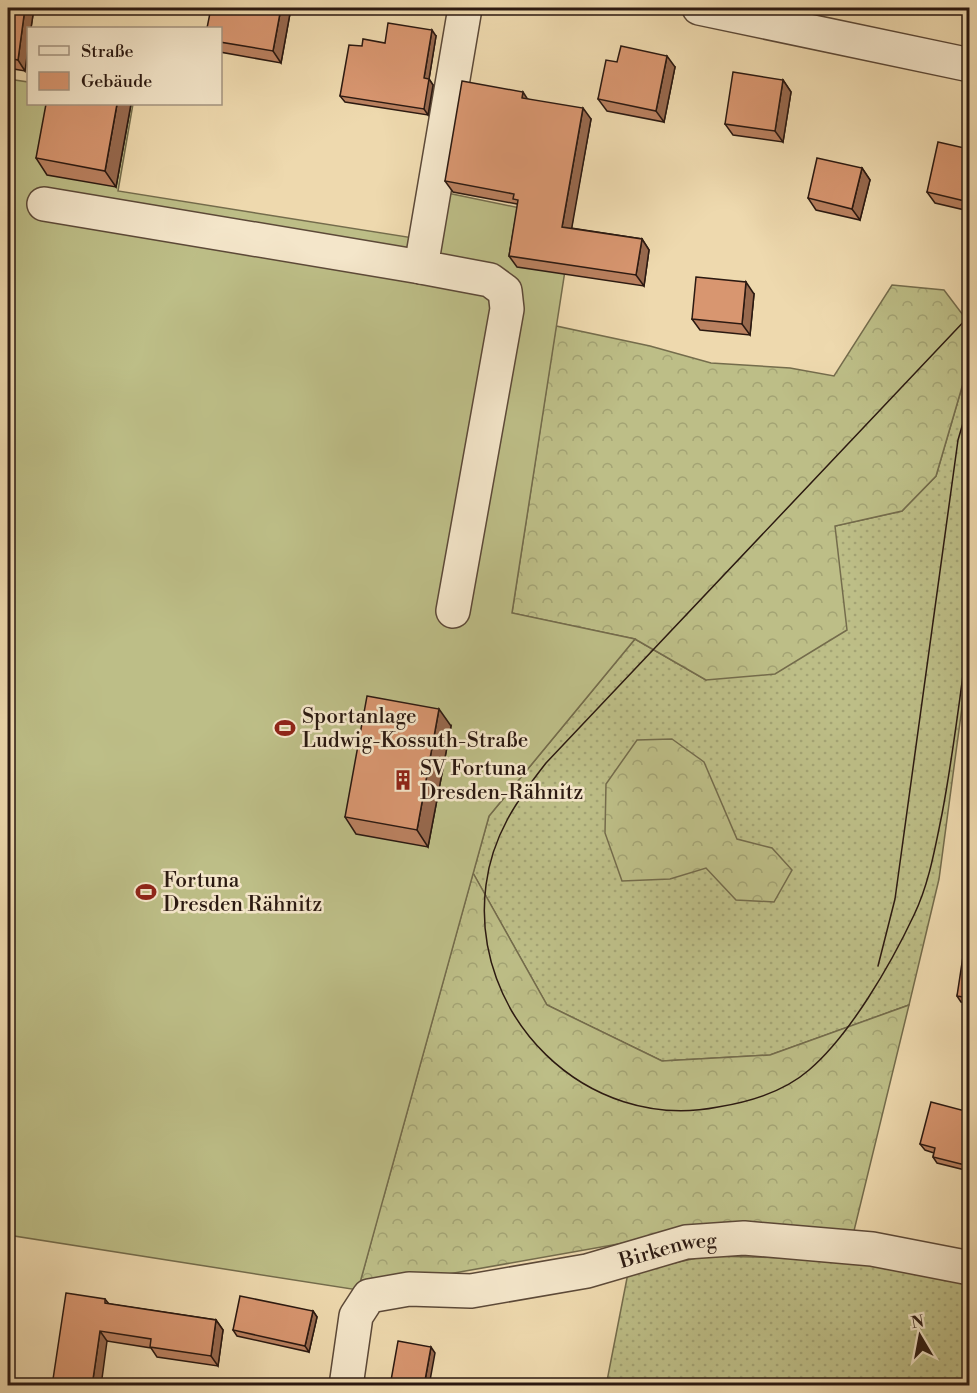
<svg xmlns="http://www.w3.org/2000/svg" width="977" height="1393" font-family="'Libre Bodoni',serif">
  <style>
    .grass { fill: url(#grass-dots); stroke: #746c4c; stroke-width: 1.5 }
    .forest { fill: url(#forest-crowns); stroke: #746c4c; stroke-width: 1.5 }
    .pitch { fill: #bdbe87; stroke: #746c4c; stroke-width: 1.5 }
    .lines { fill: none; stroke-linecap: round; stroke-linejoin: round }
    .minor-casing { stroke: #5c4938; stroke-width: 36 }
    .minor { stroke: #f4e6ca; stroke-width: 33 }
    .tram { stroke: #2b1911; stroke-width: 1.5 }
    .wall { fill: #ba8160; stroke: #2b1911; stroke-width: 1.5 }
    .shaded-wall { fill: #97694e; stroke: #2b1911; stroke-width: 1.5 }
    .building { fill: #d89670; stroke: #2b1911; stroke-width: 1.5 }
    .labels { text-anchor: middle; stroke-width: 5; stroke-linejoin: round; paint-order: stroke }
    .poi-label { font-size: 21px; fill: #2b1911; stroke: #f4e6ca; text-anchor: start }
    .street-label { font-size: 21px; fill: #2b1911; stroke: #f4e6ca }
  </style>
  <defs>
    <pattern id="grass-dots" width="8" height="8" patternUnits="userSpaceOnUse" patternTransform="scale(1.5)"><rect width="8" height="8" fill="#bdbe87"/><path d="M2 2h.1M6 6h.1" fill="none" stroke="#a3a374" stroke-width="1.8" stroke-linecap="round"/></pattern>
    <pattern id="forest-crowns" width="20" height="18" patternUnits="userSpaceOnUse" patternTransform="scale(1.5)"><rect width="20" height="18" fill="#bdbe87"/><path d="M2 6a3 3 0 1 1 6 0M12 15a3 3 0 1 1 6 0" fill="none" stroke="#a3a374"/></pattern>
  </defs>
  <rect width="100%" height="100%" fill="#eed9ae"/>
  <filter id="stains"><feTurbulence type="fractalNoise" baseFrequency=".00333" numOctaves="4"/><feColorMatrix values="0 0 0 0 .2 0 0 0 0 .09 0 0 0 0 .02 0 0 0 .5 -.17"/></filter>
  <radialGradient id="worn" r=".72"><stop offset=".6" stop-color="#630" stop-opacity="0"/><stop offset="1" stop-color="#630" stop-opacity=".3"/></radialGradient>
  <g class="grass">
    <polygon points="969,363 969,655 939,879 909,1005 770,1055 662,1061 547,1005 473,873 489,816 635,639 706,680 835,526 902,511 936,476"/>
    <polygon points="706,1256 876,1260 969,1280 969,1385 606,1386 628,1273"/>
  </g>
  <g class="forest">
    <polygon points="892,285 944,290 969,323 969,363 936,476 902,511 835,526 847,630 775,674 706,680 635,639 512,613 556,326 650,346 711,363 790,368 834,376"/>
    <polygon points="672,739 704,762 737,839 772,848 792,870 774,902 736,900 706,868 670,879 622,881 605,833 606,784 637,740"/>
    <polygon points="473,873 547,1005 662,1061 770,1055 909,1005 852,1239 686,1232 358,1290 378,1216 8,1235 8,1195 383,1199"/>
  </g>
  <polygon class="pitch" points="8,79 28,82 28,104 133,104 118,191 413,238 423,188 573,219 512,613 635,639 489,816 358,1290 8,1235"/>
  <g class="lines">
    <g class="minor-casing">
      <g id="minor">
        <polyline points="699,8 970,65"/>
        <polyline points="44,204 421,267"/>
        <polyline points="453,611 507,309 505,291 490,280 421,267 465,8"/>
        <path id="s1" d="M346,1386L356,1316L369,1296L409,1289L471,1291L587,1271L686,1242L744,1238L872,1249L970,1268"/>
      </g>
    </g>
    <use href="#minor" class="minor"/>
    <g class="tram">
      <path d="M970,315L546,763C517,800 492,836 486,885C469,1016 586,1133 718,1107C749,1102 785,1091 809,1070C850,1035 891,964 914,915C929,884 935,848 942,814C954,751 961,687 970,623"/>
      <polyline points="878,966 895,899 958,440 970,399"/>
    </g>
  </g>
  <g class="wall">
    <polygon points="8,8 34,8 31,28 28,28 28,49 25,71 8,68"/>
    <polygon points="211,8 291,8 281,63 220,52 220,28"/>
    <polygon points="436,36 429,79 433,85 428,115 345,102 340,96 362,46"/>
    <polygon points="617,62 675,67 664,122 607,111 598,99"/>
    <polygon points="783,80 791,92 783,142 733,135 725,124"/>
    <polygon points="527,99 591,119 571,228 642,239 649,250 644,286 517,267 509,256 518,205 517,204 453,192 445,181"/>
    <polygon points="131,104 116,187 47,175 36,158"/>
    <polygon points="969,149 969,211 935,203 927,192"/>
    <polygon points="862,168 870,180 860,220 816,210 808,198"/>
    <polygon points="754,294 750,335 700,330 692,319"/>
    <polygon points="451,726 428,847 356,834 345,817"/>
    <polygon points="969,951 969,1004 961,1002 957,996"/>
    <polygon points="969,1112 969,1171 937,1163 933,1157 934,1153 925,1150 920,1144"/>
    <polygon points="105,1299 109,1304 216,1320 223,1330 218,1366 157,1357 151,1348 107,1341 52,1386"/>
    <polygon points="313,1311 317,1317 309,1352 237,1336 233,1330"/>
  </g>
  <g class="shaded-wall">
    <polygon points="25,8 34,8 31,28 28,28 28,49 25,71 18,60"/>
    <polygon points="281,8 291,8 281,63 273,51"/>
    <polygon points="432,30 436,36 429,79 433,85 428,115 424,109 424,78"/>
    <polygon points="667,56 675,67 664,122 656,111"/>
    <polygon points="783,80 791,92 783,142 775,131"/>
    <polygon points="523,92 530,103 522,98"/>
    <polygon points="117,104 131,104 116,187 105,171"/>
    <polygon points="583,108 591,119 570,238 562,227"/>
    <polygon points="862,168 870,180 860,220 852,209"/>
    <polygon points="642,239 649,250 644,286 636,275"/>
    <polygon points="746,282 754,294 750,335 742,324"/>
    <polygon points="439,709 451,726 428,847 417,830"/>
    <polygon points="313,1311 317,1317 309,1352 305,1346"/>
    <polygon points="216,1320 223,1330 218,1366 211,1356"/>
    <polygon points="100,1331 107,1341 101,1386 92,1386"/>
    <polygon points="431,1347 435,1353 429,1386 424,1386"/>
  </g>
  <g class="building">
    <polygon points="8,8 25,8 18,60 8,58"/>
    <polygon points="211,8 281,8 273,51 220,42 220,28 207,28"/>
    <polygon points="388,23 432,30 424,78 429,79 424,109 340,96 349,45 362,46 363,39 385,43"/>
    <polygon points="621,46 667,56 656,111 598,99 606,60 617,62"/>
    <polygon points="733,72 783,80 775,131 725,124"/>
    <polygon points="462,81 523,92 522,98 583,108 562,227 642,239 636,275 509,256 518,200 513,199 514,194 445,181"/>
    <polygon points="46,104 117,104 105,171 36,158"/>
    <polygon points="938,142 969,149 969,202 927,192"/>
    <polygon points="817,158 862,168 852,209 808,198"/>
    <polygon points="696,277 746,282 742,324 692,319"/>
    <polygon points="367,696 439,709 417,830 345,817"/>
    <polygon points="964,950 969,951 969,998 957,996"/>
    <polygon points="931,1102 969,1112 969,1166 933,1157 935,1148 920,1144"/>
    <polygon points="66,1293 105,1299 105,1303 216,1320 211,1356 150,1347 151,1339 100,1331 92,1386 52,1386"/>
    <polygon points="240,1296 313,1311 305,1346 233,1330"/>
    <polygon points="398,1341 431,1347 424,1386 390,1386"/>
  </g>
  <defs>
    <g id="stadium-bare" transform="scale(1.62)"><path d="M0-5a6.5 5 0 1 0 0 10a6.5 5 0 1 0 0-10ZM-3.5-1.8h7v3.6h-7Z" fill="#8f2418" stroke="#f4e6ca" stroke-width="2.5" paint-order="stroke"/></g>
    <g id="building-bare" transform="scale(1.62)"><path d="M-4-6H4V6H1V3H-1V6H-4ZM-2.5-4.3h1.7v1.8h-1.7ZM.8-4.3h1.7v1.8H.8ZM-2.5-1h1.7V.8h-1.7ZM.8-1h1.7V.8H.8Z" fill="#8f2418" stroke="#f4e6ca" stroke-width="2.5" paint-order="stroke"/></g>
  </defs>
  <g fill-rule="evenodd">
    <use href="#stadium-bare" x="285" y="728"/>
    <use href="#building-bare" x="403" y="780"/>
    <use href="#stadium-bare" x="146" y="892"/>
  </g>
  <g class="labels">
    <g class="poi-label">
      <text x="302" y="723">Sportanlage<tspan x="302" dy="24">Ludwig-Kossuth-Straße</tspan></text>
      <text x="420" y="775">SV Fortuna<tspan x="420" dy="24">Dresden-Rähnitz</tspan></text>
      <text x="163" y="887">Fortuna<tspan x="163" dy="24">Dresden Rähnitz</tspan></text>
    </g>
    <g class="street-label">
      <text dy="7" stroke="none"><textPath href="#s1" startOffset="399">Birkenweg</textPath></text>
    </g>
  </g>
  <rect width="977" height="1393" fill="none" stroke="#eed9ae" stroke-width="30"/>
  <rect x="9" y="9" width="959" height="1375" fill="none" stroke="#2b1911" stroke-width="3"/>
  <rect x="15" y="15" width="947" height="1363" fill="none" stroke="#2b1911" stroke-width="1.5"/>
  <rect x="27" y="27" width="195" height="78" fill="#f4e6ca" stroke="#a49480" stroke-width="1.5"/>
  <rect x="39" y="46" width="30" height="9" fill="#f4e6ca" stroke="#a49480" stroke-width="1.5"/>
  <text x="81" y="57" font-size="18" fill="#2b1911">Straße</text>
  <rect x="39" y="72" width="30" height="18" fill="#d89670" stroke="#a49480" stroke-width="1.5"/>
  <text x="81" y="87" font-size="18" fill="#2b1911">Gebäude</text>
  <g transform="translate(920 1336) rotate(350)" stroke="#f4e6ca" stroke-width="4.5" paint-order="stroke">
  <path d="M0-4.5L10 22L0 15L-10 22Z" fill="#2b1911"/>
  <text y="-9" font-size="16" font-weight="bold" text-anchor="middle" fill="#2b1911">N</text>
  </g>
  <rect width="100%" height="100%" filter="url(#stains)"/>
  <rect width="100%" height="100%" fill="url(#worn)"/>
</svg>
